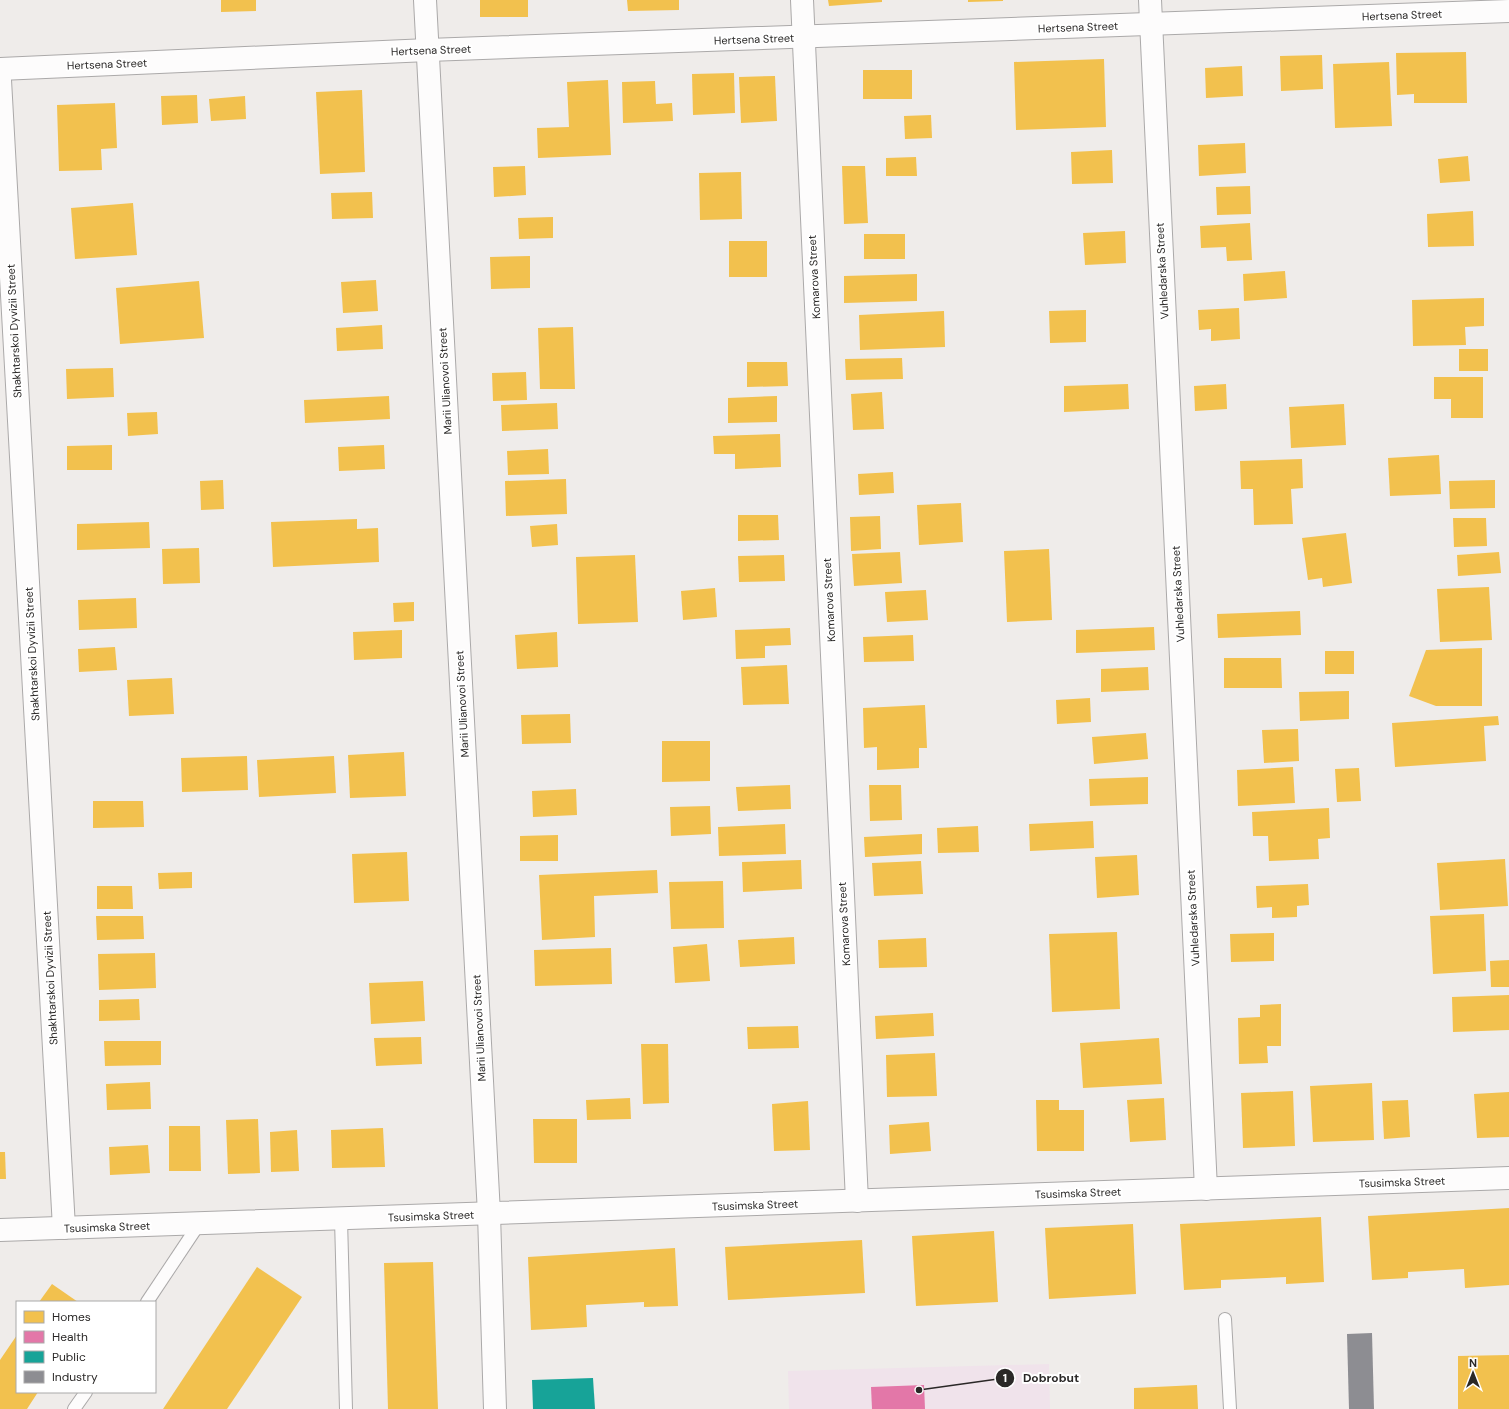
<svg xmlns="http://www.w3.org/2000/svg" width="1509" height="1409" font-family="'DM Sans',sans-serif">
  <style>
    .medical { fill: #f0e3eb }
    .homes { fill: #f2c14e }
    .health { fill: #e377a8 }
    .public { fill: #17a398 }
    .industry { fill: #8d8d92 }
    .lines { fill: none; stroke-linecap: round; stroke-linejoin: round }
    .service-casing { stroke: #aba9a9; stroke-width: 14 }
    .minor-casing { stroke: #aba9a9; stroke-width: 24 }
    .tertiary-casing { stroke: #aba9a9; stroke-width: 24 }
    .service { stroke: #fdfcfc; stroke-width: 12 }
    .minor { stroke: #fdfcfc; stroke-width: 22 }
    .tertiary { stroke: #fdfcfc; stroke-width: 22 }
    .labels { text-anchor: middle; stroke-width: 4; stroke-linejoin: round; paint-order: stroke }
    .street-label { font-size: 11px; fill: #2a2827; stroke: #fff }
    .leader { fill: none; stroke: #2a2827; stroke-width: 1.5 }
    .callout-dot { fill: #2a2827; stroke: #fff; stroke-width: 1.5 }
    .mark-label { font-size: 12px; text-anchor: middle; font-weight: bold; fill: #fff }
    .callout-label { font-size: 12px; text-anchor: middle; font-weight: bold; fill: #2a2827; stroke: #fff; stroke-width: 4; stroke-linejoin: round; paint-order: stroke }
  </style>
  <rect width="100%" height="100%" fill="#efecea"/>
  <polygon class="medical" points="1049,1364 1050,1409 789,1409 788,1371"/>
  <g class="homes">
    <polygon points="221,0 256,0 256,11 221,12"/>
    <rect x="480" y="0" width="48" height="17"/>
    <polygon points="627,0 679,0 679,10 628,11"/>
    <polygon points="828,0 882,0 882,2 829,6"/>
    <polygon points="968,0 1003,0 1003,1 968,2"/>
    <polygon points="1466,52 1467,103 1414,103 1414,94 1397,95 1396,53"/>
    <polygon points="1322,55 1323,89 1281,91 1280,56"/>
    <polygon points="1104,59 1106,127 1016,130 1014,62"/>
    <polygon points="1389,62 1392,126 1335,128 1333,64"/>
    <polygon points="1242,66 1243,96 1206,98 1205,68"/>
    <rect x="863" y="70" width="49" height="29"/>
    <polygon points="734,73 735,113 693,115 692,74"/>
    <polygon points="775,76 777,121 741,123 739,77"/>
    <polygon points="608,80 611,155 538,158 537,128 569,127 567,82"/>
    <polygon points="655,81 656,104 672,103 673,121 623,123 622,82"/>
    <polygon points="362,90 365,172 320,174 316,92"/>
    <polygon points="197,95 198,123 162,125 161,96"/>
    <polygon points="245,96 246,119 211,121 209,99"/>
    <polygon points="115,103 117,148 101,149 102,170 59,171 57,105"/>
    <polygon points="931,115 932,138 905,139 904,116"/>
    <polygon points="1245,143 1246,173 1199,176 1198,145"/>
    <polygon points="1112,150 1113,183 1072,184 1071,152"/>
    <polygon points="1468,156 1470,181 1440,183 1438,159"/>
    <polygon points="916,157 917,176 886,176 886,158"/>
    <polygon points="525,166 526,195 494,197 493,167"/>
    <polygon points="842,166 865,166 868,223 844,224"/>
    <polygon points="741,172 742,219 700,220 699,173"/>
    <polygon points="1250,186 1251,214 1217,215 1216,187"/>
    <polygon points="372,192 373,218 332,219 331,193"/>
    <polygon points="133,203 137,255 75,259 71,208"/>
    <polygon points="1473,211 1474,246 1428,247 1427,214"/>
    <polygon points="553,217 553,238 519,239 518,218"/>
    <polygon points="1250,223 1252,260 1227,261 1226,247 1201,248 1200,226"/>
    <polygon points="1125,231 1126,263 1085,265 1083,233"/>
    <rect x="864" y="234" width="41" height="25"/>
    <rect x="729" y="241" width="38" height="36"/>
    <polygon points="530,256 530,288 491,289 490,257"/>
    <polygon points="1285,271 1287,298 1244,301 1243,274"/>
    <polygon points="917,274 917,301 844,303 844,276"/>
    <polygon points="376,280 378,311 343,313 341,282"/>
    <polygon points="199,281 204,338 120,344 116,288"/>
    <polygon points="1484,298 1484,326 1465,327 1466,345 1413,346 1412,300"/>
    <polygon points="1239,308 1240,339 1211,341 1211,329 1199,330 1198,310"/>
    <polygon points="1086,310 1086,342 1050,343 1049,311"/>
    <polygon points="944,311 945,347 860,350 859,315"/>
    <polygon points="382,325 383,349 337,351 336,328"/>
    <polygon points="573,327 575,389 540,389 538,328"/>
    <rect x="1459" y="349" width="29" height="22"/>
    <polygon points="902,358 903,379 846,380 845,359"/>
    <polygon points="747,362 787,362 788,386 747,387"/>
    <polygon points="113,368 114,397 67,399 66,369"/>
    <polygon points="526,372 527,400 493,401 492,373"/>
    <polygon points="1434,377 1483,377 1483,418 1451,418 1451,399 1434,399"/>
    <polygon points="1128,384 1129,409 1064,412 1064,386"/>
    <polygon points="1226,384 1227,409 1195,411 1194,386"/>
    <polygon points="882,392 884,429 853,430 851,394"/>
    <polygon points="389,396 390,419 305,423 304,400"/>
    <polygon points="777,396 777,422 728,423 728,398"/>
    <polygon points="557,403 558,429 502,431 501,405"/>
    <polygon points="1344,404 1346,445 1291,448 1289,407"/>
    <polygon points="157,412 158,434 128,436 127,413"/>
    <polygon points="780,434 781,467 735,469 735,454 714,454 713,436"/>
    <polygon points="112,445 112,470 67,470 67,446"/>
    <polygon points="384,445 385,469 339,471 338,447"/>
    <polygon points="548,449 549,474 508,475 507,451"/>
    <polygon points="1439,455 1441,494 1390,496 1388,458"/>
    <polygon points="1302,459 1303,488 1291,489 1293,524 1254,525 1253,489 1241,489 1240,461"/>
    <polygon points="893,472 894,493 859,495 858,474"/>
    <polygon points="566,479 567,514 506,516 505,481"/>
    <polygon points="223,480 224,509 201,510 200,481"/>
    <polygon points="1495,480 1495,508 1450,509 1449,481"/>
    <polygon points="961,503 963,542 919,545 917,505"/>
    <polygon points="738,515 778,515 779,540 738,541"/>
    <polygon points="880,516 881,549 851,551 850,517"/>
    <polygon points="1453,518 1486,518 1487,546 1454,547"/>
    <polygon points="357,519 357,529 378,528 379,562 273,567 271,522"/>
    <polygon points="149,522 150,548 77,550 77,524"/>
    <polygon points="557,524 558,545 532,547 530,526"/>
    <polygon points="1346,533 1352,583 1323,587 1322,578 1308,580 1302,538"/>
    <polygon points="199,548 200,583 163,584 162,549"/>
    <polygon points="1049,549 1052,620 1007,622 1004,551"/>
    <polygon points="900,552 902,583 854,586 852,554"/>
    <polygon points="1499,552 1501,573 1458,576 1457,555"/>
    <polygon points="635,555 638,622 578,624 576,557"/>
    <polygon points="784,555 785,581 739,582 738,556"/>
    <polygon points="1489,587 1492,640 1440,642 1437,589"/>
    <polygon points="715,588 717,617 683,620 681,591"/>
    <polygon points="926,590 928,620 887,622 885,592"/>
    <polygon points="136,598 137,628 79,630 78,600"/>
    <polygon points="414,602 414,621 394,622 393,603"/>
    <polygon points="1300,611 1301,635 1218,638 1217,614"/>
    <polygon points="1154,627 1155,650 1076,653 1076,630"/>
    <polygon points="790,628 791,645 765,646 765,658 736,659 735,630"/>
    <polygon points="402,630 402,658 354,660 353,632"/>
    <polygon points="557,632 558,667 517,669 515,635"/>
    <polygon points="913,635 914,661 864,662 863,637"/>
    <polygon points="115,647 117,670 79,672 78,649"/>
    <polygon points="1482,648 1482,706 1436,706 1409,696 1426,650"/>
    <rect x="1325" y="651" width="29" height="23"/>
    <polygon points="1224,658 1281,658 1282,688 1224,688"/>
    <polygon points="787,665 789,704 743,705 741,667"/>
    <polygon points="1148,667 1149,690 1101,692 1101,669"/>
    <polygon points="172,678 174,714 129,716 127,680"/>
    <polygon points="1349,691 1349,719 1300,721 1299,692"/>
    <polygon points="1090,698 1091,722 1057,724 1056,700"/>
    <polygon points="925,705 927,748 919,748 919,768 877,770 877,747 864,748 863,708"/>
    <polygon points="570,714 571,743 522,744 521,715"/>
    <polygon points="1498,716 1499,725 1484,726 1486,761 1395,767 1392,723"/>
    <polygon points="1298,729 1299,761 1264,763 1262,730"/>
    <polygon points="1146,733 1148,759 1094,764 1092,737"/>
    <polygon points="662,741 710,741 710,781 662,782"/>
    <polygon points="404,752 406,796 350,798 348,755"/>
    <polygon points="247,756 248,790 182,792 181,758"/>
    <polygon points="334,756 336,793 259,797 257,760"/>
    <polygon points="1293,767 1295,803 1238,806 1237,770"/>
    <polygon points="1359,768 1361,801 1337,802 1335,769"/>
    <polygon points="1148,777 1148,804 1090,806 1089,779"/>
    <polygon points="790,785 791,809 738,811 736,787"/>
    <polygon points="869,785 901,785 902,820 870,821"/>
    <polygon points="576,789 577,815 533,817 532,791"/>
    <polygon points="93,801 143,801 144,827 93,828"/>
    <polygon points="710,806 711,834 671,836 670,807"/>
    <polygon points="1329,808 1330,838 1318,839 1319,859 1269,861 1268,836 1253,836 1252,812"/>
    <polygon points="1093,821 1094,848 1030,851 1029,824"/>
    <polygon points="785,824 786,854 719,856 718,827"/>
    <polygon points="978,826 979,852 938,853 937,828"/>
    <polygon points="922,834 922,854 865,857 864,837"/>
    <polygon points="558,835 558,861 520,861 520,836"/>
    <polygon points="407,852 409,901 354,903 352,854"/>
    <polygon points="1137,855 1139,895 1097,898 1095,857"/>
    <polygon points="1505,859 1508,906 1440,910 1437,863"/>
    <polygon points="801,860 802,889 743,892 742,862"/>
    <polygon points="921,861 923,894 874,896 872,863"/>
    <polygon points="657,870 658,893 594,896 595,937 542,940 539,875"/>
    <polygon points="192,872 192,888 159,889 158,873"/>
    <polygon points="723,881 724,928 671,929 669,882"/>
    <polygon points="1308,884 1309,905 1297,906 1297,917 1272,918 1272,907 1257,908 1256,886"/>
    <polygon points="97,886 132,886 133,909 97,909"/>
    <polygon points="1484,914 1486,971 1433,974 1430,916"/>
    <polygon points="96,916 143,916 144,939 97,940"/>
    <polygon points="1117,932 1120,1009 1052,1012 1049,934"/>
    <polygon points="1274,933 1274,961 1231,962 1230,934"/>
    <polygon points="794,937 795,964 740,967 738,940"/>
    <polygon points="926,938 927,967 879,968 878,940"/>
    <polygon points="707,944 710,981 675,983 673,947"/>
    <polygon points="611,948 612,984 535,986 534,950"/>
    <polygon points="155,953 156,988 99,990 98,954"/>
    <polygon points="1509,960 1509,987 1491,987 1490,961"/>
    <polygon points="423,981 425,1021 371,1024 369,983"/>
    <polygon points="1509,995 1509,1030 1453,1032 1452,997"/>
    <polygon points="139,999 140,1020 99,1021 99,1000"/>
    <polygon points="1281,1004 1281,1046 1267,1046 1268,1063 1239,1064 1238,1018 1260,1017 1260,1005"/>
    <polygon points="933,1013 934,1036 876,1039 875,1016"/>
    <polygon points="798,1026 799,1048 748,1049 747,1027"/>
    <polygon points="421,1037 422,1064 376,1066 374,1038"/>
    <polygon points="1159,1038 1162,1084 1083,1088 1080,1043"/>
    <polygon points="104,1041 161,1041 161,1065 105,1066"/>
    <polygon points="641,1044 668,1044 669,1103 643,1104"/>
    <polygon points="935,1053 937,1096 887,1097 886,1055"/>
    <polygon points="150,1082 151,1109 107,1110 106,1084"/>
    <polygon points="1372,1083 1374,1140 1313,1142 1310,1086"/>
    <polygon points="1293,1091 1295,1146 1243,1148 1241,1093"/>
    <polygon points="1509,1092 1509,1137 1477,1138 1474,1094"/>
    <polygon points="630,1098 631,1119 587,1120 586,1100"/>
    <polygon points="1164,1098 1166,1140 1130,1142 1127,1100"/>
    <polygon points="1036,1100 1059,1100 1059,1110 1084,1110 1084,1151 1037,1151"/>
    <polygon points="1408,1100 1410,1137 1384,1139 1382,1101"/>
    <polygon points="808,1101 810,1150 774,1151 772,1104"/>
    <polygon points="258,1119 260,1173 228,1174 226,1120"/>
    <polygon points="533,1119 577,1119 577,1163 534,1163"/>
    <polygon points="929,1122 931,1151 890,1154 889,1125"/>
    <polygon points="169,1126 200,1126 201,1171 169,1171"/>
    <polygon points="383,1128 385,1167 332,1168 331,1130"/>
    <polygon points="297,1130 299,1171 271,1172 270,1132"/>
    <polygon points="148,1145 150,1173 110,1175 109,1147"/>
    <polygon points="0,1152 5,1152 6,1179 0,1179"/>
    <polygon points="1509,1208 1509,1285 1465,1288 1464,1269 1408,1272 1408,1278 1372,1280 1368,1216"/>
    <polygon points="1321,1217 1324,1282 1286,1284 1286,1277 1221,1280 1221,1288 1184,1290 1180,1224"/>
    <polygon points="1133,1224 1136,1294 1049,1299 1045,1228"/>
    <polygon points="994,1231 998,1302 916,1306 912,1236"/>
    <polygon points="862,1240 865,1293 728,1300 725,1247"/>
    <polygon points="675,1248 678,1306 644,1307 644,1302 586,1305 587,1327 531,1330 528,1257"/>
    <polygon points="433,1262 438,1409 388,1409 384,1263"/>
    <polygon points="257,1267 302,1297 250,1375 227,1409 163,1409"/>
    <polygon points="52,1284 78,1302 39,1302"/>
    <polygon points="17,1335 17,1392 38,1392 27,1409 0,1409 0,1360"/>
    <polygon points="1509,1355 1509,1409 1458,1409 1458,1356"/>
    <polygon points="1197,1385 1198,1409 1134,1409 1134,1388"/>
  </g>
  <polygon class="health" points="924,1385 925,1409 872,1409 871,1387"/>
  <polygon class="public" points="593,1378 595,1409 533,1409 532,1380"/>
  <polygon class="industry" points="1372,1333 1374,1409 1349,1409 1347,1334"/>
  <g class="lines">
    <g class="service-casing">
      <g id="service">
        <polyline points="341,1219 346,1409"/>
        <polyline points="147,1302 199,1224"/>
        <polyline points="1225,1319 1230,1409"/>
        <polyline points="74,1409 86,1392"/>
      </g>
    </g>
    <g class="minor-casing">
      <g id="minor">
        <polyline points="802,0 857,1201"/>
        <polyline points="1150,0 1206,1189"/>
        <polyline points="0,69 428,50 1509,11"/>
        <polyline points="0,80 64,1228"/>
        <polyline points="0,1230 1509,1178"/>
      </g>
    </g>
    <g class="tertiary-casing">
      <polyline id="tertiary" points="425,0 489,1214 495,1409"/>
    </g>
    <use href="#service" class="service"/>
    <use href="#minor" class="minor"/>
    <use href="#tertiary" class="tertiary"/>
  </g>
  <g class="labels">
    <g class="street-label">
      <text transform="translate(1402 15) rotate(-2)" y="4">Hertsena Street</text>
      <text transform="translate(1078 27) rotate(-2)" y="4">Hertsena Street</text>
      <text transform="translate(754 39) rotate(-2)" y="4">Hertsena Street</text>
      <text transform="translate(431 50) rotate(-2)" y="4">Hertsena Street</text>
      <text transform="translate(107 64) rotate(-2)" y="4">Hertsena Street</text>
      <text transform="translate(1162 271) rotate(-93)" y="4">Vuhledarska Street</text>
      <text transform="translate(814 277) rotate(-93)" y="4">Komarova Street</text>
      <text transform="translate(14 331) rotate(-93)" y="4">Shakhtarskoi Dyvizii Street</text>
      <text transform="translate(445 381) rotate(-93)" y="4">Marii Ulianovoi Street</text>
      <text transform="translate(1178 594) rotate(-93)" y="4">Vuhledarska Street</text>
      <text transform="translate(829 600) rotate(-93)" y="4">Komarova Street</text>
      <text transform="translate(32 654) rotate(-93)" y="4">Shakhtarskoi Dyvizii Street</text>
      <text transform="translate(462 704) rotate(-93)" y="4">Marii Ulianovoi Street</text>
      <text transform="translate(1193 918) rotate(-93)" y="4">Vuhledarska Street</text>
      <text transform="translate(844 924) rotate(-93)" y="4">Komarova Street</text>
      <text transform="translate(50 978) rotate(-93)" y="4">Shakhtarskoi Dyvizii Street</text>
      <text transform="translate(479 1028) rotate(-93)" y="4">Marii Ulianovoi Street</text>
      <text transform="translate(1402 1182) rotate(-2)" y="4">Tsusimska Street</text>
      <text transform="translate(1078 1193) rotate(-2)" y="4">Tsusimska Street</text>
      <text transform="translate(755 1205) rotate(-2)" y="4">Tsusimska Street</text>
      <text transform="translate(431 1216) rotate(-2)" y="4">Tsusimska Street</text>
      <text transform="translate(107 1227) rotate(-2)" y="4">Tsusimska Street</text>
    </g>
  </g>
  <path class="leader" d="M919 1390L1005 1378"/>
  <g class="callout-dot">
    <circle cx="919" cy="1390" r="4"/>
    <circle cx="1005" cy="1378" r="10"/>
  </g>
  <g class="mark-label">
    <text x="1005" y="1382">1</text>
  </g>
  <g class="callout-label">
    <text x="1051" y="1382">Dobrobut</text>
  </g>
  <rect x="16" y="1301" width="140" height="92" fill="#ffffff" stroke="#aaa9a9"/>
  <rect x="24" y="1311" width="20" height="12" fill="#f2c14e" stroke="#aaa9a9"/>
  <text x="52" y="1321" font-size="12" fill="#2a2827">Homes</text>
  <rect x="24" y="1331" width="20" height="12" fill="#e377a8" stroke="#aaa9a9"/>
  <text x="52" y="1341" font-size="12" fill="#2a2827">Health</text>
  <rect x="24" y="1351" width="20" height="12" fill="#17a398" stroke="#aaa9a9"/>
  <text x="52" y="1361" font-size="12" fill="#2a2827">Public</text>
  <rect x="24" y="1371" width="20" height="12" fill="#8d8d92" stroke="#aaa9a9"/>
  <text x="52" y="1381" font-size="12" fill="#2a2827">Industry</text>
  <g transform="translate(1473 1373)" stroke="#ffffff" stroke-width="3" paint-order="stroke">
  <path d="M0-3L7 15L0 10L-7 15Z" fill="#2a2827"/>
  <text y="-6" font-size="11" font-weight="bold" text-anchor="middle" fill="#2a2827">N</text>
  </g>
</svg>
